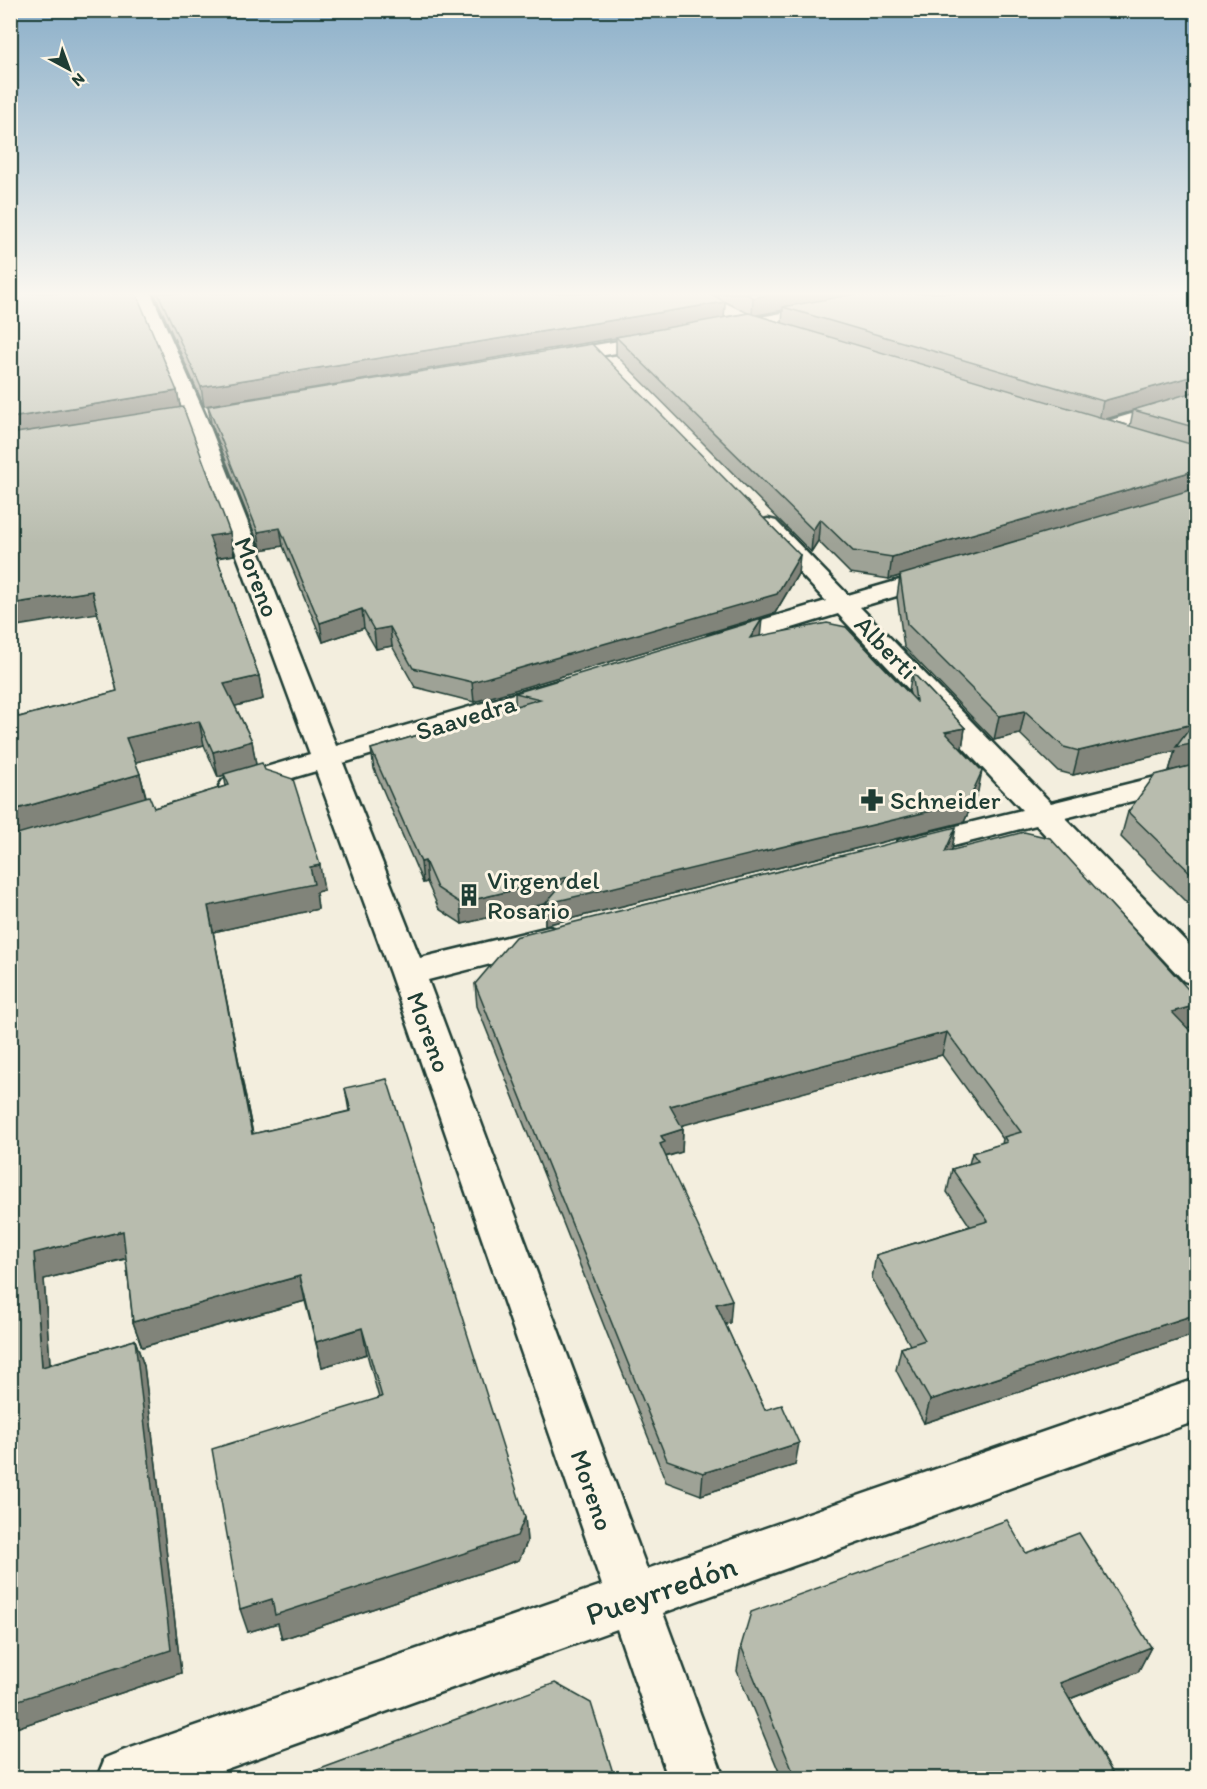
<svg xmlns="http://www.w3.org/2000/svg" width="1207" height="1789" font-family="Itim,sans-serif">
  <style>
    .lines { fill: none; stroke-linecap: round; stroke-linejoin: round }
    .minor-casing { stroke: #1f3d34; stroke-width: 5 }
    .minor { fill: #fcf5e5; fill-rule: evenodd }
    .wall { fill: #9ea296; stroke: #1f3d34; stroke-width: 1.5; fill-rule: evenodd }
    .shaded-wall { fill: #81847a; stroke: #1f3d34; stroke-width: 1.5 }
    .building { fill: #b8bcae; stroke: #1f3d34; stroke-width: 1.5 }
    .labels { text-anchor: middle; stroke-width: 6; stroke-linejoin: round; paint-order: stroke }
    .street-label { font-size: 26px; fill: #1f3d34; stroke: #fcf5e5 }
    .poi-label { font-size: 26px; fill: #1f3d34; stroke: #fcf5e5; text-anchor: start }
    .near-street-label { font-size: 32px; fill: #1f3d34; stroke: #fcf5e5 }
  </style>
  <rect width="100%" height="100%" fill="#f3eede"/>
  <filter id="ink" filterUnits="userSpaceOnUse"><feTurbulence type="fractalNoise" baseFrequency=".0167" numOctaves="2"/><feDisplacementMap in="SourceGraphic" scale="12" xChannelSelector="R" yChannelSelector="G"/><feConvolveMatrix kernelMatrix="1 2 1 2 8 2 1 2 1" color-interpolation-filters="sRGB"/></filter>
  <g filter="url(#ink)">
    <g class="lines">
      <g class="minor-casing">
        <g id="minor">
          <polygon points="133,293 151,293 206,417 336,746 558,681 568,683 572,689 568,695 343,763 420,958 549,927 561,930 566,938 561,946 428,980 647,1569 1196,1379 1196,1421 663,1613 724,1778 668,1778 617,1629 201,1778 97,1778 105,1758 125,1750 602,1585 390,973 316,771 234,795 223,792 219,786 223,780 310,754 186,417"/>
          <polygon points="825,305 834,310 831,314 728,333 719,328 728,323"/>
          <polygon points="660,334 669,340 667,344 554,364 544,358 554,352"/>
          <polygon points="1196,395 1196,407 1101,435 1094,433 1091,429 1094,425"/>
          <polygon points="768,519 776,521 848,595 941,568 950,570 953,575 950,580 860,607 1051,803 1196,767 1196,785 1065,818 1196,952 1196,985 1184,981 1036,825 910,857 899,854 894,847 899,840 1022,810 838,614 726,648 717,650 708,648 704,642 708,636 826,601 760,531 756,526 760,521"/>
        </g>
      </g>
      <use href="#minor" class="minor"/>
    </g>
    <g class="wall">
      <path d="M154,293H1197V913L1121,837L1128,812L1169,771L1175,751L1073,775L1058,771L1020,734L994,740L904,647L897,597L900,576L889,579L850,573L818,541L811,552L616,355V338L204,406ZM725,302L748,313L724,317ZM783,310L782,323L756,315ZM1133,411L1130,426L1105,419Z"/>
      <path d="M177,391L180,407L234,555L217,558L259,676L263,699L235,706L252,741L256,765L324,890L316,892L318,909L213,932L253,1134L349,1111L345,1088L525,1517L527,1542L519,1560L282,1639L278,1623L248,1632L379,1398L367,1354L322,1367L305,1301L142,1347L133,1322L126,1259L44,1279L50,1364L135,1340L144,1366L181,1673L10,1730V710L19,717L117,691L98,613ZM204,745L218,777L224,775L226,786L154,808L146,796L140,774L135,762Z"/>
      <polygon points="208,406 798,574 775,613 474,702 415,687 392,646 376,649 364,628 323,642 283,546 261,550 211,423"/>
      <polygon points="760,636 910,694 909,691 912,672 965,728 962,748 960,748 978,791 964,822 545,925 545,903 462,924 439,909 427,882 423,883 374,769 371,749 515,706 515,693"/>
      <polygon points="952,850 1197,999 1197,1016 1193,1026 1187,1028 1197,1038 1197,1334 924,1423 896,1370 901,1348 910,1345 872,1278 876,1255 970,1226 947,1192 952,1169 969,1164 972,1153 1002,1144 1003,1139 942,1055 681,1125 683,1129 682,1152 666,1157 730,1323 725,1324 765,1410 795,1465 701,1495 666,1482 477,1006 475,984"/>
      <polygon points="1026,1553 1151,1647 1138,1672 1070,1699 1116,1779 782,1779 737,1671 741,1646"/>
    </g>
    <g class="shaded-wall">
      <polygon points="777,293 873,293 783,307 783,310 752,316 753,298"/>
      <polygon points="725,302 724,320 616,337 616,338 204,406 201,387"/>
      <polygon points="1197,375 1197,393 1133,410 1133,411 1099,421 1103,401"/>
      <polygon points="177,391 181,410 10,439 10,418"/>
      <polygon points="1197,470 1197,489 889,579 892,557"/>
      <polygon points="820,519 818,541 811,552 813,530"/>
      <polygon points="280,528 283,546 261,550 258,532"/>
      <polygon points="230,533 234,555 213,558 209,536"/>
      <polygon points="800,555 798,574 775,613 474,702 472,682"/>
      <polygon points="92,591 98,613 10,627 10,604"/>
      <polygon points="362,609 364,628 323,642 320,623"/>
      <polygon points="762,619 760,638 750,638"/>
      <polygon points="390,627 392,646 376,649 374,630"/>
      <polygon points="259,676 263,699 228,708 224,684"/>
      <polygon points="1025,711 1020,734 994,740 999,716"/>
      <polygon points="199,721 204,745 132,763 126,738"/>
      <polygon points="1193,724 1197,743 1197,765 1169,771 1175,751 1073,775 1079,751"/>
      <polygon points="965,728 962,748 942,752 945,732"/>
      <polygon points="252,741 256,765 218,777 213,752"/>
      <polygon points="982,771 978,791 964,822 545,925 545,904"/>
      <polygon points="140,774 146,798 10,838 10,811"/>
      <polygon points="956,827 952,849 941,874 945,852"/>
      <polygon points="425,861 427,882 423,883 421,862"/>
      <polygon points="320,865 324,890 316,892 318,909 213,932 258,1160 208,906 310,867"/>
      <polygon points="568,877 568,898 462,924 460,903"/>
      <polygon points="1197,1005 1197,1016 1193,1026 1164,1035 1172,1012"/>
      <polygon points="947,1032 942,1055 669,1129 670,1106"/>
      <polygon points="683,1129 682,1152 664,1157 660,1144 661,1136"/>
      <polygon points="123,1231 131,1257 44,1279 52,1392 42,1367 34,1253"/>
      <polygon points="300,1276 305,1301 142,1347 133,1322"/>
      <polygon points="732,1300 730,1323 714,1327 716,1304"/>
      <polygon points="1197,1314 1197,1334 924,1423 930,1400"/>
      <polygon points="362,1328 367,1354 322,1367 316,1342"/>
      <polygon points="135,1340 144,1366 181,1673 10,1730 10,1703"/>
      <polygon points="799,1443 795,1465 701,1495 703,1473"/>
      <polygon points="525,1517 527,1542 519,1560 282,1639 278,1623 248,1632 240,1609"/>
      <polygon points="1151,1647 1138,1672 1049,1707 1060,1683"/>
    </g>
    <g class="building">
      <polygon points="10,293 136,293 177,391 10,418"/>
      <polygon points="158,293 710,293 725,302 201,387"/>
      <polygon points="745,293 777,293 753,298"/>
      <polygon points="861,293 1197,293 1197,375 1103,401 783,307"/>
      <polygon points="749,313 1197,446 1197,470 892,557 853,551 820,519 813,530 616,337"/>
      <polygon points="592,344 800,555 777,594 472,682 413,668 390,627 374,630 362,609 320,623 280,528 258,532 208,406"/>
      <polygon points="1197,391 1197,428 1133,410"/>
      <polygon points="183,407 230,533 209,536 259,676 224,684 252,741 213,752 199,721 126,738 140,774 10,811 10,710 15,709 19,717 117,691 92,591 10,604 10,434"/>
      <polygon points="1197,488 1197,743 1176,747 1193,724 1079,751 1064,747 1025,711 999,716 907,624 900,575"/>
      <polygon points="762,619 750,638 827,623 846,627 916,701 912,672 965,728 945,732 982,771 968,802 545,904 568,877 460,903 437,888 425,861 421,862 371,749 540,699 515,693"/>
      <polygon points="262,763 265,770 293,779 320,865 310,867 314,884 208,906 252,1134 351,1111 345,1088 387,1079 525,1517 517,1536 275,1615 272,1599 240,1609 212,1449 382,1397 362,1328 316,1342 300,1276 133,1322 123,1231 34,1253 42,1367 135,1340 171,1650 10,1703 10,836 149,796 154,808 229,785 224,774"/>
      <polygon points="1197,764 1197,879 1128,812 1155,775"/>
      <polygon points="956,827 945,852 1024,832 1050,838 1197,999 1197,1005 1172,1012 1197,1038 1197,1314 930,1400 901,1348 925,1340 876,1255 988,1221 952,1169 978,1161 972,1153 1007,1142 1004,1137 1021,1132 947,1032 670,1106 683,1129 661,1136 665,1142 660,1144 732,1300 716,1304 765,1410 782,1405 799,1443 703,1473 667,1460 475,984 515,937"/>
      <polygon points="1007,1520 1026,1553 1079,1533 1151,1647 1060,1683 1116,1779 796,1779 741,1646 751,1612"/>
      <polygon points="555,1683 591,1703 615,1779 293,1779"/>
    </g>
  </g>
  <linearGradient id="sky" x2="0" y2="1"><stop stop-color="#8bafc9"/><stop offset="0.54" stop-color="#faf7f0"/><stop offset="1" stop-color="#faf7f0" stop-opacity="0"/></linearGradient>
  <rect width="1207" height="544" fill="url(#sky)"/>
  <defs>
    <g id="pharmacy-bare" transform="scale(1.8)"><path d="M-2-6h4v4h4v4h-4v4h-4v-4h-4v-4h4Z" fill="#1f3d34" stroke="#fcf5e5" stroke-width="2.5" paint-order="stroke"/></g>
    <g id="building-bare" transform="scale(1.8)"><path d="M-4-6H4V6H1V3H-1V6H-4ZM-2.5-4.3h1.7v1.8h-1.7ZM.8-4.3h1.7v1.8H.8ZM-2.5-1h1.7V.8h-1.7ZM.8-1h1.7V.8H.8Z" fill="#1f3d34" stroke="#fcf5e5" stroke-width="2.5" paint-order="stroke"/></g>
  </defs>
  <g fill-rule="evenodd">
    <use href="#pharmacy-bare" x="872" y="800"/>
    <use href="#building-bare" x="469" y="895"/>
  </g>
  <g class="labels">
    <g class="street-label">
      <text transform="translate(257 577) rotate(69)" y="9">Moreno</text>
      <text transform="translate(886 647) rotate(46)" y="9">Alberti</text>
      <text transform="translate(466 717) rotate(-17)" y="9">Saavedra</text>
      <text transform="translate(429 1032) rotate(70)" y="9">Moreno</text>
      <text transform="translate(592 1490) rotate(71)" y="9">Moreno</text>
    </g>
    <g class="poi-label">
      <text x="890" y="809">Schneider</text>
      <text x="487" y="889">Virgen del<tspan x="487" dy="30">Rosario</tspan></text>
    </g>
    <g class="near-street-label">
      <text transform="translate(661 1590) rotate(-19)" y="11">Pueyrredón</text>
    </g>
  </g>
  <rect width="1207" height="1789" fill="none" stroke="#fcf5e5" stroke-width="36"/>
  <rect x="18" y="18" width="1171" height="1753" fill="none" stroke="#1f3d34" stroke-width="2" filter="url(#ink)"/>
  <g transform="translate(69 69) rotate(139)" stroke="#fcf5e5" stroke-width="4.5" paint-order="stroke">
  <path d="M0-4.5L10 22L0 15L-10 22Z" fill="#1f3d34"/>
  <text y="-9" font-size="16" font-weight="bold" text-anchor="middle" fill="#1f3d34">N</text>
  </g>
</svg>
